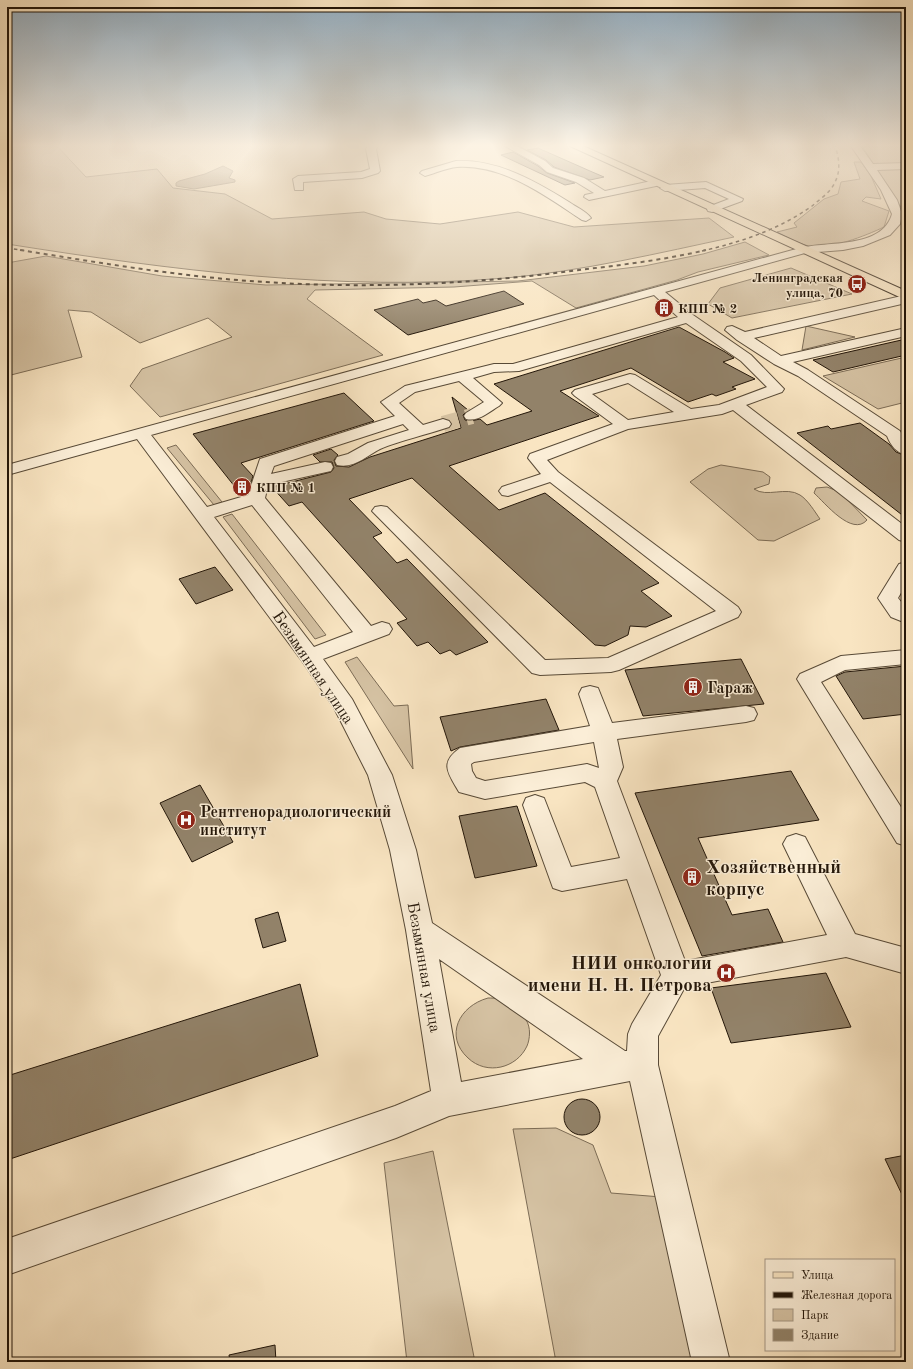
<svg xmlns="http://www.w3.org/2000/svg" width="913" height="1369" font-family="'Old Standard TT',serif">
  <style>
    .green { fill: #d5c2a3; stroke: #7c6c56 }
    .water { fill: #b09f83; stroke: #786852 }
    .building { fill: #928269; stroke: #231609 }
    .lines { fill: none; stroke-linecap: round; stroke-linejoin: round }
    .minor-tunnel { stroke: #d9c6a6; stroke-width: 16; stroke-dasharray: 16 8; stroke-linecap: butt }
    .minor-casing { stroke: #584a37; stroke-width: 2 }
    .major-casing { stroke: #231609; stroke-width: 2 }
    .minor { fill: #fbeed7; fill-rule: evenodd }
    .major { fill: #f9e5c2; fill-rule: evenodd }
    .rail-far1 { stroke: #231609; stroke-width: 1.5; stroke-dasharray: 3.5 3.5; stroke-linecap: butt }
    .rail { stroke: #231609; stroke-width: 2; stroke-dasharray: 4 4; stroke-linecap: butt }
    .labels { text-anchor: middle; stroke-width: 3; stroke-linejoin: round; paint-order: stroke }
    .far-poi-label { font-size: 13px; font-weight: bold; fill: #231609; stroke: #fbeed7; text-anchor: start }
    .street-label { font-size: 16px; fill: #231609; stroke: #fbeed7 }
    .poi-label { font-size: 16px; font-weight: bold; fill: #231609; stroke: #fbeed7; text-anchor: start }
    .near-poi-label { font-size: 19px; font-weight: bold; fill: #231609; stroke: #fbeed7; text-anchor: start }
  </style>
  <rect width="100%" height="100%" fill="#f9e5c2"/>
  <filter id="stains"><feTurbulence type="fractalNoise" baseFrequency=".005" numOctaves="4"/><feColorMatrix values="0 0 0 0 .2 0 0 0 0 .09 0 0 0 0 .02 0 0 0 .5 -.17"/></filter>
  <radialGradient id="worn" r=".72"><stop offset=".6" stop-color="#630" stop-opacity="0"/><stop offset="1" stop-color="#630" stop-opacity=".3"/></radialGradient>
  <g class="green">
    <path d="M57,146L86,177L157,169L173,188L225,194L272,219L364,212L386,219L440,224L518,212L574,227L709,218L734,237C659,253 583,271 506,278C338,292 172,270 7,244V147Z"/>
    <polygon points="862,146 906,146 906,215"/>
    <path d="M854,162H861L871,176L881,199L866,197L862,201L889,211L884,227C865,236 830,250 809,246C799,244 787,237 777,232L797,227L794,223L824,199L838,194L841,182L860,179Z"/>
    <polygon points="745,242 769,255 698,272 677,280 576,308 532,281 454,287 315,290 307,299 383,355 160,417 130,386 142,369 232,337 208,318 140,343 91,312 68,310 82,357 7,376 7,263 46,256 162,276 266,285 518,281 644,266 703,254"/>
    <polygon points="791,268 852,294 732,318 708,304 720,288"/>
    <polygon points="806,326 855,337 802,350"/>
    <polygon points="906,357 906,402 878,409 823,376"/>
    <polygon points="176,445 222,502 214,505 167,448"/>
    <path d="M721,465L763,472L770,477L769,484L754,489C767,498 786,486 800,495C808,500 815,512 820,519L774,541L758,540L690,482L708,469Z"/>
    <path d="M827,487L840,492L867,520C852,537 825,503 814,493L816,488Z"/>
    <polygon points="232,514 326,635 315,639 223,517"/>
    <polygon points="357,657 394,706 408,705 413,769 345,662"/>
    <path d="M488,998C491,998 497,998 500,999C504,1001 524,1016 526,1020C531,1027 530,1039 527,1046C517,1068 487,1076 468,1058C444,1036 459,1006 488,998Z"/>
    <polygon points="556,1128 593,1145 611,1193 674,1198 706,1362 556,1362 513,1129"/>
    <polygon points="433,1151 475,1362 407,1362 384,1163"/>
  </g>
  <polygon class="water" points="223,166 233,171 229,178 235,180 235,182 194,189 176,186 176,183 179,181 205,174"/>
  <g class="building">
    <polygon points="538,148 590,171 604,177 590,180 554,167 546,160 527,150"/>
    <polygon points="513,152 538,166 547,173 575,183 565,185 501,155"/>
    <polygon points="504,291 524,304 408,335 374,310 418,299 423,303 436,300 446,306"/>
    <polygon points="679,327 725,352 734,358 723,362 755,379 732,387 736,389 716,396 712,394 688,402 631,368 560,391 599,416 449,466 499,510 545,493 659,583 641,591 672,616 646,627 630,626 628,635 605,646 595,645 412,478 349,499 382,533 373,537 397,563 407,559 488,642 456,655 450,650 440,654 428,642 417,646 397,623 407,619 302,502 289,506 272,487 331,472 334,468 332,462 320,462 313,455 331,449 338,455 334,460 336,466 349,467 370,457 461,428 452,397 468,410 463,415 465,420 471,421 480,419 487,425 532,411 494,384"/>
    <polygon points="906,339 906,355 833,372 813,360"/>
    <polygon points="344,393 374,421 241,463 253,476 249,489 239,492 193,434"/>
    <polygon points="860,423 889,444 896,452 906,456 906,518 797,433 828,426 831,429"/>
    <polygon points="215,567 233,590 196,604 179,579"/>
    <polygon points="741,659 764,704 643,716 625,670"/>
    <polygon points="906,666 906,714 863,719 836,676 845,672"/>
    <polygon points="546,699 559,730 460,747 451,751 440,717"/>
    <polygon points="791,771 819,820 698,838 732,915 768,909 783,942 702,956 635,793"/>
    <polygon points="200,785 233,842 192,862 160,803"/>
    <polygon points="517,806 537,866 475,878 459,816"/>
    <polygon points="278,912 286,941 263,948 255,919"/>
    <polygon points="826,973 851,1027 731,1043 711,988"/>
    <polygon points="300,984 318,1056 7,1160 7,1076"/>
    <circle cx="582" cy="1117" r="18"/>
    <polygon points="906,1155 906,1203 885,1159"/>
    <polygon points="275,1345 276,1362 230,1362 229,1355"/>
  </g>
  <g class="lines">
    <polyline class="minor-tunnel" points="443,424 472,416"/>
    <g class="minor-casing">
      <g id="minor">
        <polygon points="368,146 378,146 376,149 380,171 378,173 362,178 303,182 303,190 295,190 293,179 298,176 361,172 370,169 366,149"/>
        <polygon points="505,146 517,146 545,161 553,168 584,178 605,191 656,180 661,183 656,186 589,200 584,197 585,195 594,193 576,182 547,172 539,165"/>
        <path d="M851,146H860L873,164L906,163V169L877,170L897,200L902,214L900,224L890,235L863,246L843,250L805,253L665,292L693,315L751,355L784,389L782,392L746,405L906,527V542L899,540L733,410L722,414L628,429L547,460L558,472L738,607L741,612L738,617L619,670L611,672L540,675L532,673L372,511L375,507L381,506L387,507L545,660L608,658L716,611L550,482L508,496L502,495L499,491L502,487L541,474L528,458L530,454L613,424L575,396L572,393L575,390L630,374L635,375L691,409L719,405L767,387L741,361L686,323L519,371L494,372L473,378L502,403L499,406C489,412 478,422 466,419L464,416L466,413L484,402L459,381L415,392L399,403L423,425L443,419L449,421L451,424L449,427C426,435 401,440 380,449C366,456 354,469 337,465L335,461L337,457L348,454L368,443L409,430L403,424L274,466L271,474L325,462L331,463L333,467L331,471L268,485L265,498L371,626L382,622L389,624L392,629L389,634L323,659L352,699L392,775L416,850L432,923L625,1051H627L628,1034L632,1024L661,975L627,879L562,891L553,888L523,805L526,798L535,795L544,798L571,867L620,858L595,787L585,782L485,799L459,792C448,773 439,763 460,748L590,726L579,694L582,688L590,686L598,688L612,723L746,706L754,708L757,714L754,720L746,722L617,739L623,767L617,781L685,961L827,935L783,844L787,837L796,834L805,837L855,934L906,948V974L846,957L685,987L658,1036V1065L730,1362H692L630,1081L449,1116L396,1138L7,1275V1239L395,1106L431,1091L406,930L390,850L368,775L334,708L302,661L137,439L7,475V465L800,248C828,241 882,249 892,214L881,190ZM654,295L678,317L513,364H494L405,386L381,402L395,416L260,459L248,495L207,507L151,435ZM628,383L674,412L628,420L592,394ZM252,505L353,632L314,647L214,517ZM594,742L599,768L587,764L485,781L476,778L472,771L471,764L474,762ZM439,959L583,1059L461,1082Z"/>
        <path d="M456,161C497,159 535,181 569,202C576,207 586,211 591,218L586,221L582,220C546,196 503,164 457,167C446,168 436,173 425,176L420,173L422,171Z"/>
        <polygon points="706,182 743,199 742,201 712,212 708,211 707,209 708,207 729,199 705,188 665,191 660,188 665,185"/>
        <path d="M906,295V303L754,338L781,356L906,328V336L793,362L808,370L900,431L906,442V455C896,452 891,446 887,436L798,376L774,364L737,340L725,330L727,327L732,326L745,332Z"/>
        <polygon points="906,562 906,584 898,598 906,608 906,623 891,617 878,598 899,564"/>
        <polygon points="906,650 906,664 845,670 821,682 906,815 906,846 897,843 797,679 800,674 841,656"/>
      </g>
    </g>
    <g class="major-casing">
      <polygon id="major" points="570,146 583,146 906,291 906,300"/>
    </g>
    <use href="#minor" class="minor"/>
    <use href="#major" class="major"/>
    <g class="rail-far1">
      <polyline points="7,248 27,251"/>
      <path d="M702,251C741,242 778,230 812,206C820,199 831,192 835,182C841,171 839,157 835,146"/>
    </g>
    <path class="rail" d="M20,250C101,263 183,277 264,282C370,289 475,284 579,270C621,265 664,260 706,250"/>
  </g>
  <linearGradient id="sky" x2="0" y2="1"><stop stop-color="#91acc0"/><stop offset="0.43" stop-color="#fcf3e4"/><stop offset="1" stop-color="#fcf3e4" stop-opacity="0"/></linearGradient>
  <rect width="913" height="338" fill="url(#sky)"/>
  <defs>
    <g id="bus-disc" transform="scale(1)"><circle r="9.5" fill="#8f2418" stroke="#fbeed7"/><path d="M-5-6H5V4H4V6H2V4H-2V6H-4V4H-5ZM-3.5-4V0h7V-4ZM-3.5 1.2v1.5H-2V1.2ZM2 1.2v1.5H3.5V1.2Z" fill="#fff"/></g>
    <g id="building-disc" transform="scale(1)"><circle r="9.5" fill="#8f2418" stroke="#fbeed7"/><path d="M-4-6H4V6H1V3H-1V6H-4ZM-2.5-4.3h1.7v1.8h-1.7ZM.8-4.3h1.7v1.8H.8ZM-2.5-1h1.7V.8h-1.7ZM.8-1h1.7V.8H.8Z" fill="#fff"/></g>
    <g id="hospital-disc" transform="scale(1)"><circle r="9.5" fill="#8f2418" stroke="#fbeed7"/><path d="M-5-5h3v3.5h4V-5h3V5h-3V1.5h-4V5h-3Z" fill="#fff"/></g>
  </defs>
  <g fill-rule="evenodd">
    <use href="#bus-disc" x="857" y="284"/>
    <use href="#building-disc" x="664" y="308"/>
    <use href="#building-disc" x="242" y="487"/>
    <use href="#building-disc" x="693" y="687"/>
    <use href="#hospital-disc" x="186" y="820"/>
    <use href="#building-disc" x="692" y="877"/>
    <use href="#hospital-disc" x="726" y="973"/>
  </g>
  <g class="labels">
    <g class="far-poi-label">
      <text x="843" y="282" text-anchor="end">Ленинградская<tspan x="843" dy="15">улица, 70</tspan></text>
      <text x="678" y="313">КПП № 2</text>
      <text x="256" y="492">КПП № 1</text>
    </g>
    <g class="street-label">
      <text transform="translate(314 667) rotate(56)" y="6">Безымянная улица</text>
      <text transform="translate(425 967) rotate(80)" y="6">Безымянная улица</text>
    </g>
    <g class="poi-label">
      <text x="707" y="693">Гараж</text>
      <text x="200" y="817">Рентгенорадиологический<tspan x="200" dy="18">институт</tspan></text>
    </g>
    <g class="near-poi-label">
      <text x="706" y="873">Хозяйственный<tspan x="706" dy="22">корпус</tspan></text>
      <text x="712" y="969" text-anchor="end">НИИ онкологии<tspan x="712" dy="22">имени Н. Н. Петрова</tspan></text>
    </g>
  </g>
  <rect width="913" height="1369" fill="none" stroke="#f9e5c2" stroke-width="24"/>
  <rect x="8" y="8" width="897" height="1353" fill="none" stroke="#231609" stroke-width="2"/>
  <rect x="12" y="12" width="889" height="1345" fill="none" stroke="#231609"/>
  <rect x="765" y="1259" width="130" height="92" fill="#fbeed7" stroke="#a59885"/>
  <rect x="773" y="1272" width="20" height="6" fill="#f9e5c2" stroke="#a59885"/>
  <text x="801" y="1279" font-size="12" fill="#231609">Улица</text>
  <rect x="773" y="1292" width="20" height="6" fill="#231609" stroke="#a59885"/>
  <text x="801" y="1299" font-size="12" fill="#231609">Железная дорога</text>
  <rect x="773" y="1309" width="20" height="12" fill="#d5c2a3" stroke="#a59885"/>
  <text x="801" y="1319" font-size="12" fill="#231609">Парк</text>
  <rect x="773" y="1329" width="20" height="12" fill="#928269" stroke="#a59885"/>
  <text x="801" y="1339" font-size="12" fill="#231609">Здание</text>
  <rect width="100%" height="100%" filter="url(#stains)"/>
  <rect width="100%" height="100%" fill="url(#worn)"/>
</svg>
